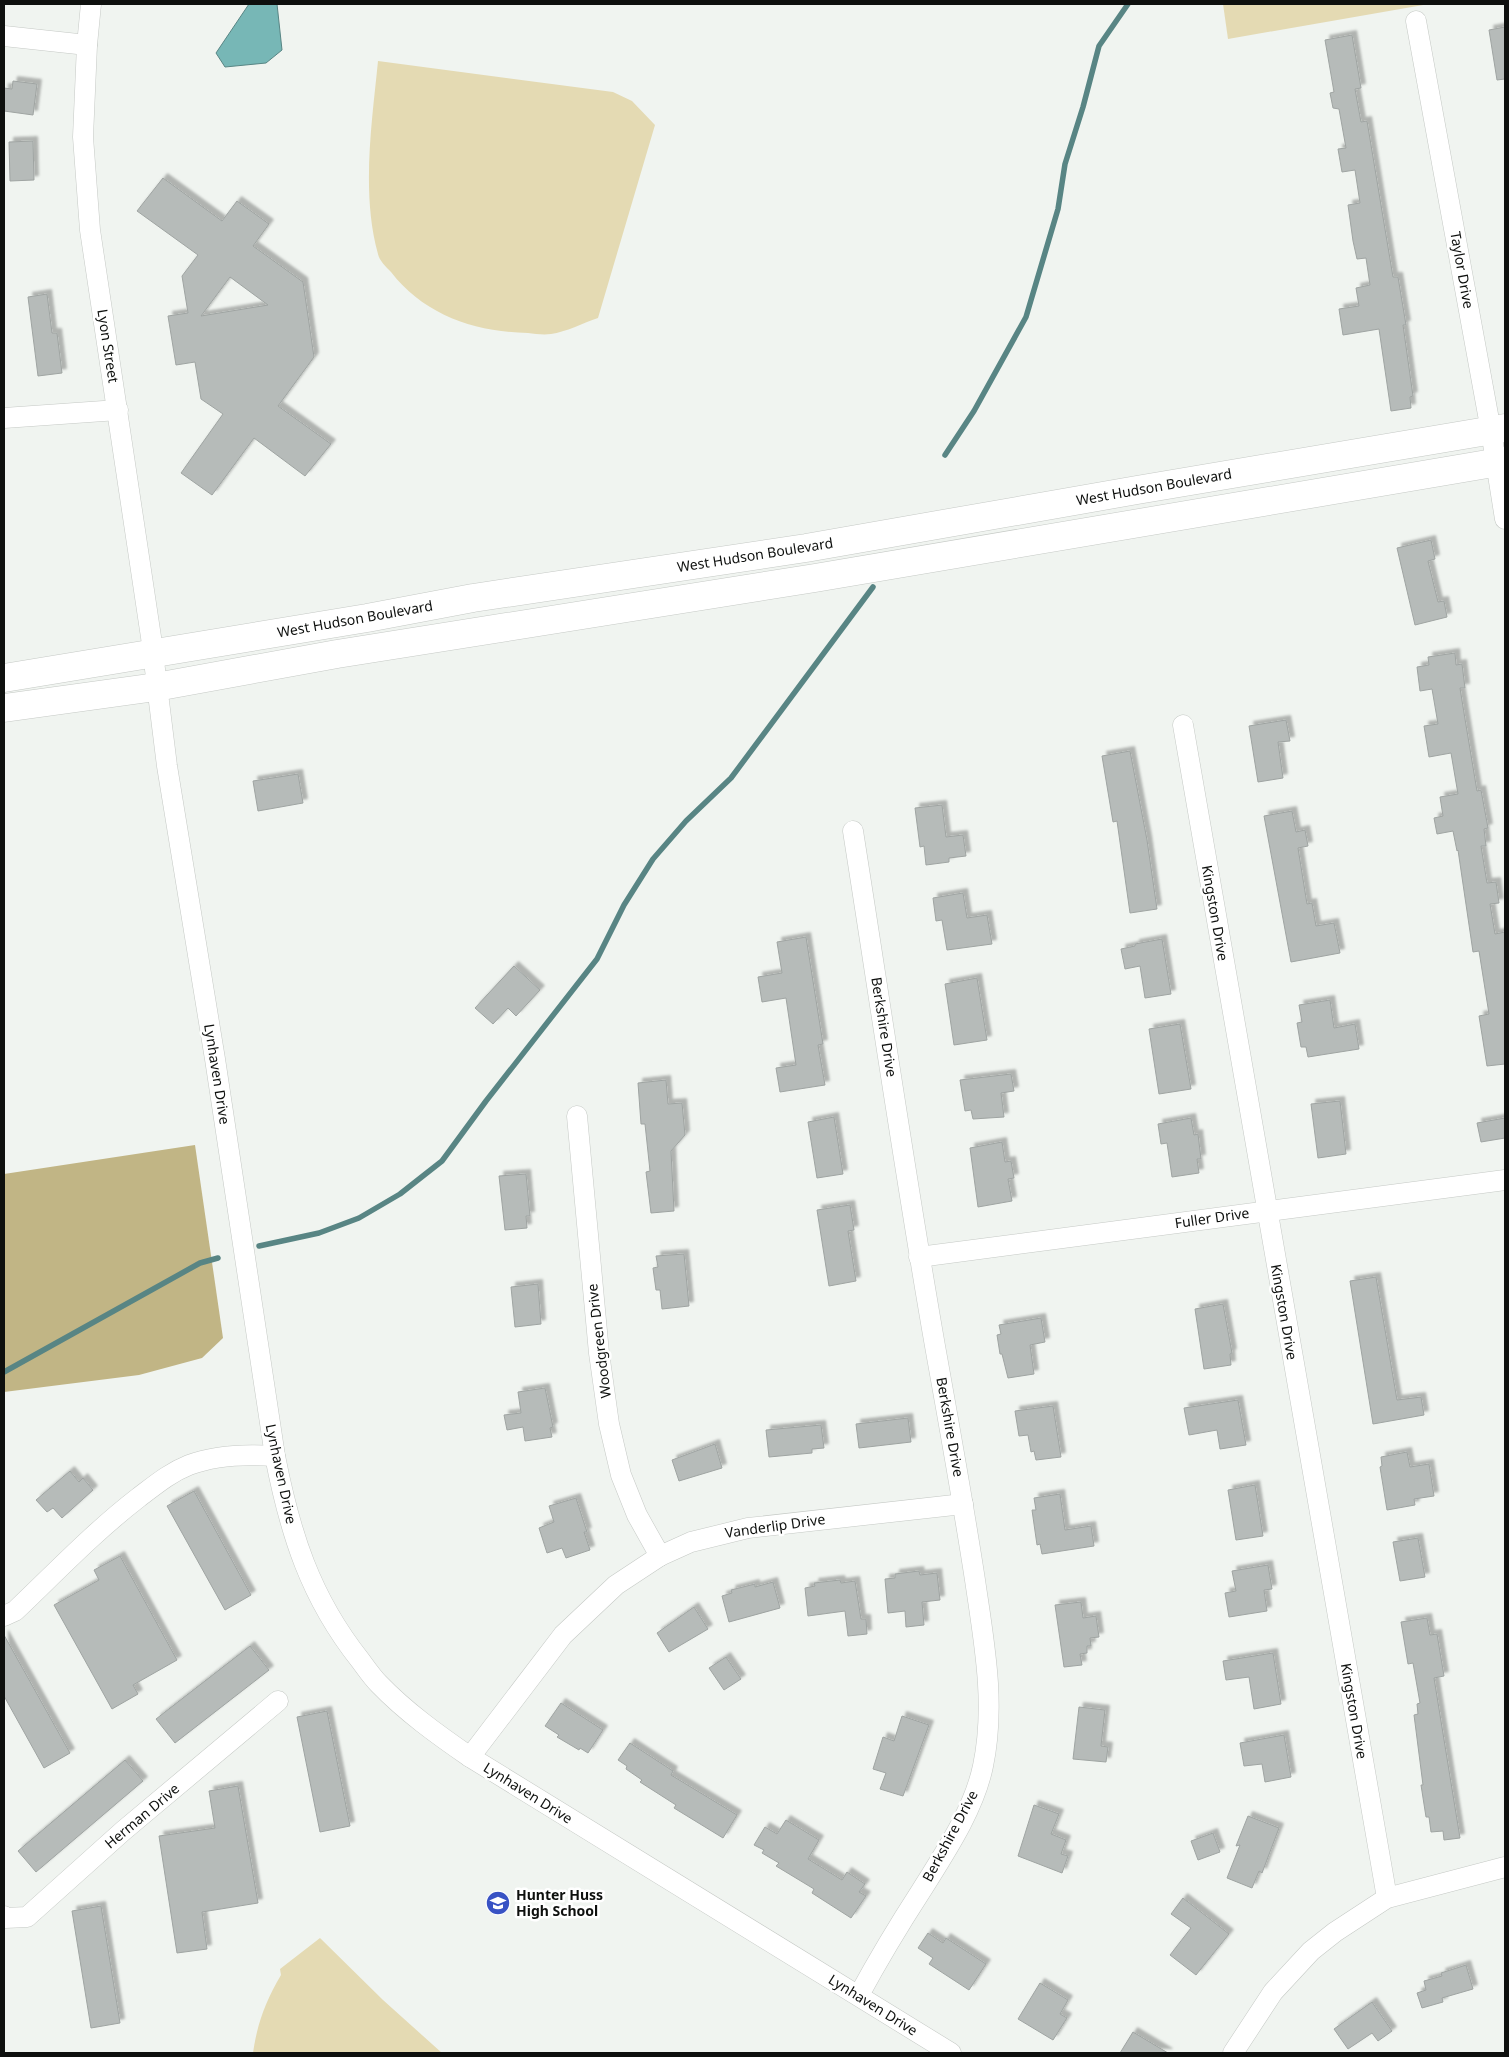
<svg xmlns="http://www.w3.org/2000/svg" width="1509" height="2057" font-family="'Noto Sans',sans-serif">
  <style>
    .green { fill: #e4dab3 }
    .forest { fill: #c1b585 }
    .water { fill: #77b7b6; stroke: #588584 }
    .lines { fill: none; stroke-linecap: round; stroke-linejoin: round }
    .stream { stroke: #588584; stroke-width: 5.5 }
    .building { fill: #b6bbb9; stroke: #9fa4a2; fill-rule: evenodd; filter: url(#shadow) }
    .minor-casing { stroke: #c5c9c5; stroke-width: 21 }
    .secondary-casing { stroke: #c5c9c5; stroke-width: 29 }
    .minor { stroke: #fff; stroke-width: 20 }
    .secondary { stroke: #fff; stroke-width: 28 }
    .labels { text-anchor: middle; stroke-width: 5; stroke-linejoin: round; paint-order: stroke }
    .street-label { font-size: 14px; fill: #0e100e; stroke: #fff }
    .poi-label { font-size: 14px; font-weight: bold; fill: #0e100e; stroke: #fff; text-anchor: start }
  </style>
  <defs>
    <filter id="shadow"><feDropShadow dx="4.5" dy="-4.5" stdDeviation="1" flood-color="#0004"/></filter>
  </defs>
  <rect width="100%" height="100%" fill="#f0f4f0"/>
  <g class="green">
    <polygon points="1223,4 1429,4 1228,39"/>
    <path d="M378,61L613,92L632,101L655,125L598,318C583,323 566,332 551,334C544,335 535,334 528,333C475,332 424,315 391,272C386,267 379,260 378,254C361,193 372,122 378,61Z"/>
    <path d="M320,1938L383,2000L442,2053H253C257,2024 266,2000 281,1975L280,1969Z"/>
  </g>
  <polygon class="forest" points="195,1145 223,1338 202,1358 139,1375 4,1392 4,1174"/>
  <polygon class="water" points="249,4 277,4 282,50 266,63 225,67 216,53"/>
  <g class="lines">
    <g class="stream">
      <polyline points="945,455 974,411 1026,317 1058,209 1065,164 1083,107 1099,46 1128,4"/>
      <polyline points="259,1246 319,1233 359,1218 400,1194 442,1161 486,1101 597,959 624,905 653,859 686,821 731,778 873,587"/>
      <polyline points="4,1372 200,1263 218,1258"/>
    </g>
  </g>
  <g class="building">
    <polygon points="1505,27 1505,79 1497,80 1489,30"/>
    <polygon points="1352,35 1361,88 1355,89 1361,122 1367,121 1393,277 1398,277 1406,325 1403,325 1413,396 1410,397 1411,408 1391,411 1379,329 1343,335 1339,309 1359,306 1356,288 1370,285 1366,258 1357,259 1353,241 1348,205 1360,203 1355,170 1342,172 1338,149 1346,148 1339,109 1333,108 1330,93 1334,92 1325,40"/>
    <polygon points="13,81 37,84 33,115 4,111 4,88 12,89"/>
    <polygon points="33,141 34,180 10,181 9,142"/>
    <path d="M163,178L222,221L237,201L269,224L253,246L303,282L314,357L278,406L331,444L305,476L254,438L212,495L181,473L223,414L201,399L195,362L176,365L168,316L188,313L182,276L198,255L137,211ZM230,277L268,305L201,316Z"/>
    <polygon points="47,294 52,333 57,333 62,373 38,376 28,297"/>
    <polygon points="1431,540 1435,559 1428,561 1438,602 1444,601 1447,617 1415,625 1397,548"/>
    <polygon points="1455,653 1456,665 1462,664 1465,688 1460,688 1465,719 1477,791 1481,790 1488,828 1484,829 1486,846 1481,846 1487,883 1496,882 1499,903 1490,904 1495,934 1505,932 1505,1064 1487,1066 1479,1016 1489,1014 1479,951 1473,952 1458,850 1457,851 1453,831 1437,834 1434,818 1443,816 1440,797 1458,794 1451,753 1429,757 1424,726 1438,724 1432,689 1420,691 1417,667 1429,665 1428,657"/>
    <polygon points="1286,720 1290,741 1278,742 1283,778 1258,782 1249,726"/>
    <polygon points="1130,751 1147,840 1157,909 1130,913 1117,821 1113,822 1102,756"/>
    <polygon points="298,774 303,803 258,811 253,781"/>
    <polygon points="942,805 946,837 963,835 966,856 949,858 949,862 926,865 924,846 920,847 915,808"/>
    <polygon points="1292,811 1296,832 1305,830 1308,846 1298,848 1307,904 1312,903 1316,926 1334,923 1340,953 1291,962 1264,816"/>
    <polygon points="963,893 967,918 987,915 992,944 947,950 942,920 936,921 933,898"/>
    <polygon points="806,937 823,1044 818,1045 825,1085 780,1092 776,1068 796,1065 786,998 762,1002 758,977 782,973 777,942"/>
    <polygon points="1162,939 1171,994 1145,998 1140,966 1125,969 1121,949 1135,946 1135,944"/>
    <polygon points="514,966 540,990 516,1016 508,1008 493,1024 475,1008"/>
    <polygon points="977,978 987,1040 954,1045 945,984"/>
    <polygon points="1330,1000 1334,1028 1355,1024 1359,1049 1308,1057 1306,1047 1301,1047 1297,1023 1302,1022 1299,1005"/>
    <polygon points="1180,1024 1191,1089 1159,1094 1149,1029"/>
    <polygon points="1011,1074 1014,1091 1001,1093 1004,1117 973,1119 971,1110 965,1111 960,1080"/>
    <polygon points="666,1080 668,1104 682,1103 685,1135 671,1151 674,1211 651,1213 646,1172 650,1171 645,1124 641,1124 638,1083"/>
    <polygon points="1340,1101 1346,1154 1318,1158 1311,1104"/>
    <polygon points="834,1117 843,1174 817,1178 808,1122"/>
    <polygon points="1191,1118 1194,1135 1198,1134 1201,1159 1197,1159 1199,1173 1172,1177 1167,1143 1161,1144 1158,1124"/>
    <polygon points="1505,1118 1505,1138 1481,1142 1477,1123"/>
    <polygon points="1002,1142 1005,1162 1011,1161 1014,1178 1008,1179 1012,1201 978,1207 970,1148"/>
    <polygon points="526,1174 530,1216 526,1216 527,1228 505,1230 499,1176"/>
    <polygon points="850,1205 854,1230 848,1231 856,1281 829,1286 817,1210"/>
    <polygon points="684,1254 689,1306 662,1309 660,1290 656,1290 653,1268 658,1267 656,1256"/>
    <polygon points="1376,1277 1397,1400 1421,1397 1424,1415 1373,1424 1350,1281"/>
    <polygon points="538,1284 541,1324 515,1327 511,1287"/>
    <polygon points="1223,1304 1232,1353 1230,1354 1231,1365 1204,1369 1195,1309"/>
    <polygon points="1041,1318 1045,1342 1030,1345 1034,1374 1008,1378 1002,1354 1000,1354 997,1335 1001,1334 999,1325"/>
    <polygon points="545,1388 553,1427 550,1428 552,1437 525,1441 523,1427 507,1430 504,1415 521,1413 518,1392"/>
    <polygon points="1238,1400 1246,1445 1220,1449 1217,1430 1189,1435 1184,1408"/>
    <polygon points="1053,1406 1061,1457 1036,1460 1034,1451 1031,1452 1028,1435 1019,1436 1015,1411"/>
    <polygon points="908,1418 911,1442 859,1448 856,1424"/>
    <polygon points="821,1425 824,1448 812,1449 812,1453 769,1457 766,1430"/>
    <polygon points="715,1444 722,1468 679,1481 672,1460"/>
    <polygon points="1407,1452 1410,1467 1429,1464 1434,1496 1414,1499 1415,1505 1387,1510 1380,1467 1382,1466 1381,1457"/>
    <polygon points="70,1471 79,1482 83,1478 93,1490 62,1518 53,1508 47,1512 36,1500"/>
    <polygon points="1255,1485 1263,1536 1236,1540 1228,1490"/>
    <polygon points="194,1491 251,1595 225,1610 167,1506"/>
    <polygon points="1060,1494 1065,1530 1091,1526 1094,1546 1042,1554 1040,1544 1037,1545 1032,1510 1036,1510 1034,1498"/>
    <polygon points="576,1498 587,1532 584,1532 590,1550 566,1558 562,1548 547,1553 539,1528 554,1522 549,1506"/>
    <polygon points="1418,1538 1425,1577 1400,1581 1393,1542"/>
    <polygon points="120,1556 177,1660 133,1685 138,1694 112,1709 54,1605 99,1580 94,1570"/>
    <polygon points="1268,1565 1272,1589 1264,1590 1267,1611 1229,1617 1225,1593 1236,1591 1232,1571"/>
    <polygon points="919,1571 920,1575 937,1573 940,1600 922,1602 924,1625 906,1627 905,1611 888,1613 885,1579 895,1578 895,1574"/>
    <polygon points="840,1580 841,1583 855,1581 861,1619 866,1619 867,1634 848,1636 845,1611 808,1616 805,1588 815,1586 814,1583"/>
    <polygon points="773,1582 780,1608 729,1622 722,1596 732,1593 731,1590 755,1584 755,1587"/>
    <polygon points="1081,1602 1083,1618 1096,1616 1099,1637 1090,1638 1091,1646 1087,1646 1087,1653 1080,1654 1082,1665 1064,1667 1055,1605"/>
    <polygon points="694,1607 708,1629 669,1652 657,1633"/>
    <polygon points="1427,1618 1430,1635 1437,1634 1444,1676 1434,1678 1460,1838 1444,1840 1443,1831 1431,1832 1429,1817 1426,1817 1421,1785 1423,1785 1414,1715 1418,1714 1417,1704 1420,1703 1413,1663 1408,1664 1401,1622"/>
    <polygon points="4,1635 70,1753 44,1768 4,1696"/>
    <polygon points="250,1646 269,1670 175,1743 156,1719"/>
    <polygon points="1273,1653 1281,1704 1254,1709 1249,1677 1226,1680 1223,1661"/>
    <polygon points="726,1657 741,1679 724,1690 709,1668"/>
    <polygon points="561,1703 603,1730 588,1753 580,1748 579,1750 557,1737 559,1735 545,1726"/>
    <polygon points="1079,1707 1105,1710 1101,1746 1108,1747 1106,1762 1073,1759"/>
    <polygon points="327,1711 350,1826 320,1832 297,1717"/>
    <polygon points="902,1716 929,1725 903,1796 880,1789 886,1773 873,1769 883,1737 894,1741"/>
    <polygon points="1284,1735 1291,1777 1265,1782 1262,1764 1244,1766 1240,1743"/>
    <polygon points="630,1743 673,1771 671,1775 737,1815 723,1838 674,1808 676,1805 640,1782 642,1780 626,1769 627,1766 618,1760"/>
    <polygon points="125,1760 143,1781 36,1872 18,1851"/>
    <polygon points="238,1786 258,1903 202,1912 207,1949 177,1953 159,1836 215,1828 209,1791"/>
    <polygon points="1034,1805 1059,1814 1051,1834 1066,1840 1061,1854 1068,1856 1062,1873 1018,1856"/>
    <polygon points="1248,1816 1279,1828 1262,1873 1259,1871 1252,1888 1227,1878 1240,1845 1236,1846"/>
    <polygon points="786,1820 819,1840 808,1859 842,1880 847,1872 865,1884 859,1892 866,1896 851,1918 812,1893 814,1889 776,1866 779,1863 762,1853 764,1850 754,1845 765,1827 777,1834"/>
    <polygon points="1213,1833 1220,1852 1198,1860 1191,1841"/>
    <polygon points="1183,1898 1229,1934 1196,1975 1170,1955 1191,1928 1171,1914"/>
    <polygon points="101,1906 120,2023 91,2028 72,1911"/>
    <polygon points="928,1933 943,1943 946,1938 986,1964 969,1990 929,1964 933,1958 918,1948"/>
    <polygon points="1466,1965 1473,1989 1442,1998 1443,2002 1422,2008 1417,1993 1426,1990 1424,1981 1442,1976 1441,1973"/>
    <polygon points="1040,1983 1068,2000 1060,2014 1067,2018 1053,2040 1018,2019"/>
    <polygon points="1372,2002 1392,2031 1378,2041 1372,2033 1348,2049 1334,2029"/>
    <polygon points="1133,2032 1168,2053 1120,2053"/>
  </g>
  <g class="lines">
    <g class="minor-casing">
      <g id="minor">
        <path d="M91,4L87,45L83,137L90,230L151,637L167,766L215,1059L275,1456C290,1533 310,1597 360,1660C366,1668 372,1677 379,1684C406,1712 438,1735 470,1757L951,2053"/>
        <polyline points="1416,21 1491,431 1505,519"/>
        <polyline points="4,36 87,45"/>
        <polyline points="4,418 118,410"/>
        <polyline points="1183,725 1387,1898"/>
        <path d="M853,831C880,1002 905,1175 935,1346C949,1424 963,1502 975,1580C984,1642 996,1704 983,1766C974,1810 944,1854 921,1891C899,1925 878,1960 859,1995"/>
        <polyline points="577,1116 599,1353 609,1424 621,1475 637,1515 660,1556"/>
        <polyline points="919,1257 1505,1180"/>
        <path d="M4,1616L15,1611C55,1573 94,1532 138,1498C154,1486 169,1473 189,1465C215,1455 247,1454 275,1456"/>
        <polyline points="470,1757 563,1635 616,1585 660,1556 691,1542 748,1528 963,1504"/>
        <polyline points="4,1916 5,1918 27,1917 123,1831 278,1701"/>
        <polyline points="1233,2053 1273,1992 1311,1951 1335,1932 1387,1898 1505,1867"/>
      </g>
    </g>
    <g class="secondary-casing">
      <g id="secondary">
        <polyline points="4,678 367,618 473,598 806,548 1137,490 1505,428"/>
        <polyline points="4,708 156,687 337,654 815,578 1505,461"/>
      </g>
    </g>
    <use href="#minor" class="minor"/>
    <use href="#secondary" class="secondary"/>
  </g>
  <defs>
    <g id="school-disc" transform="scale(1.25)"><circle r="9.5" fill="#3852c4" stroke="#fff"/><path d="M0-5L7-2L0 1L-7-2ZM-4 1L0 2.5L4 1V4Q0 6-4 4Z" fill="#fff"/></g>
  </defs>
  <g fill-rule="evenodd">
    <use href="#school-disc" x="498" y="1903"/>
  </g>
  <g class="labels">
    <g class="street-label">
      <text transform="translate(1462 270) rotate(80)" y="5">Taylor Drive</text>
      <text transform="translate(108 346) rotate(81)" y="5">Lyon Street</text>
      <text transform="translate(1154 487) rotate(-10)" y="5">West Hudson Boulevard</text>
      <text transform="translate(755 555) rotate(-9)" y="5">West Hudson Boulevard</text>
      <text transform="translate(355 619) rotate(-10)" y="5">West Hudson Boulevard</text>
      <text transform="translate(1215 913) rotate(80)" y="5">Kingston Drive</text>
      <text transform="translate(884 1027) rotate(81)" y="5">Berkshire Drive</text>
      <text transform="translate(217 1074) rotate(81)" y="5">Lynhaven Drive</text>
      <text transform="translate(1212 1218) rotate(-8)" y="5">Fuller Drive</text>
      <text transform="translate(1284 1312) rotate(80)" y="5">Kingston Drive</text>
      <text transform="translate(599 1341) rotate(-97)" y="5">Woodgreen Drive</text>
      <text transform="translate(950 1427) rotate(80)" y="5">Berkshire Drive</text>
      <text transform="translate(281 1474) rotate(78)" y="5">Lynhaven Drive</text>
      <text transform="translate(775 1526) rotate(-8)" y="5">Vanderlip Drive</text>
      <text transform="translate(1354 1711) rotate(80)" y="5">Kingston Drive</text>
      <text transform="translate(528 1793) rotate(32)" y="5">Lynhaven Drive</text>
      <text transform="translate(142 1816) rotate(-40)" y="5">Herman Drive</text>
      <text transform="translate(950 1836) rotate(-62)" y="5">Berkshire Drive</text>
      <text transform="translate(873 2005) rotate(32)" y="5">Lynhaven Drive</text>
    </g>
    <g class="poi-label">
      <text x="516" y="1900">Hunter Huss<tspan x="516" dy="16">High School</tspan></text>
    </g>
  </g>
  <rect width="1509" height="2057" fill="none" stroke="#0e100e" stroke-width="10"/>
</svg>
